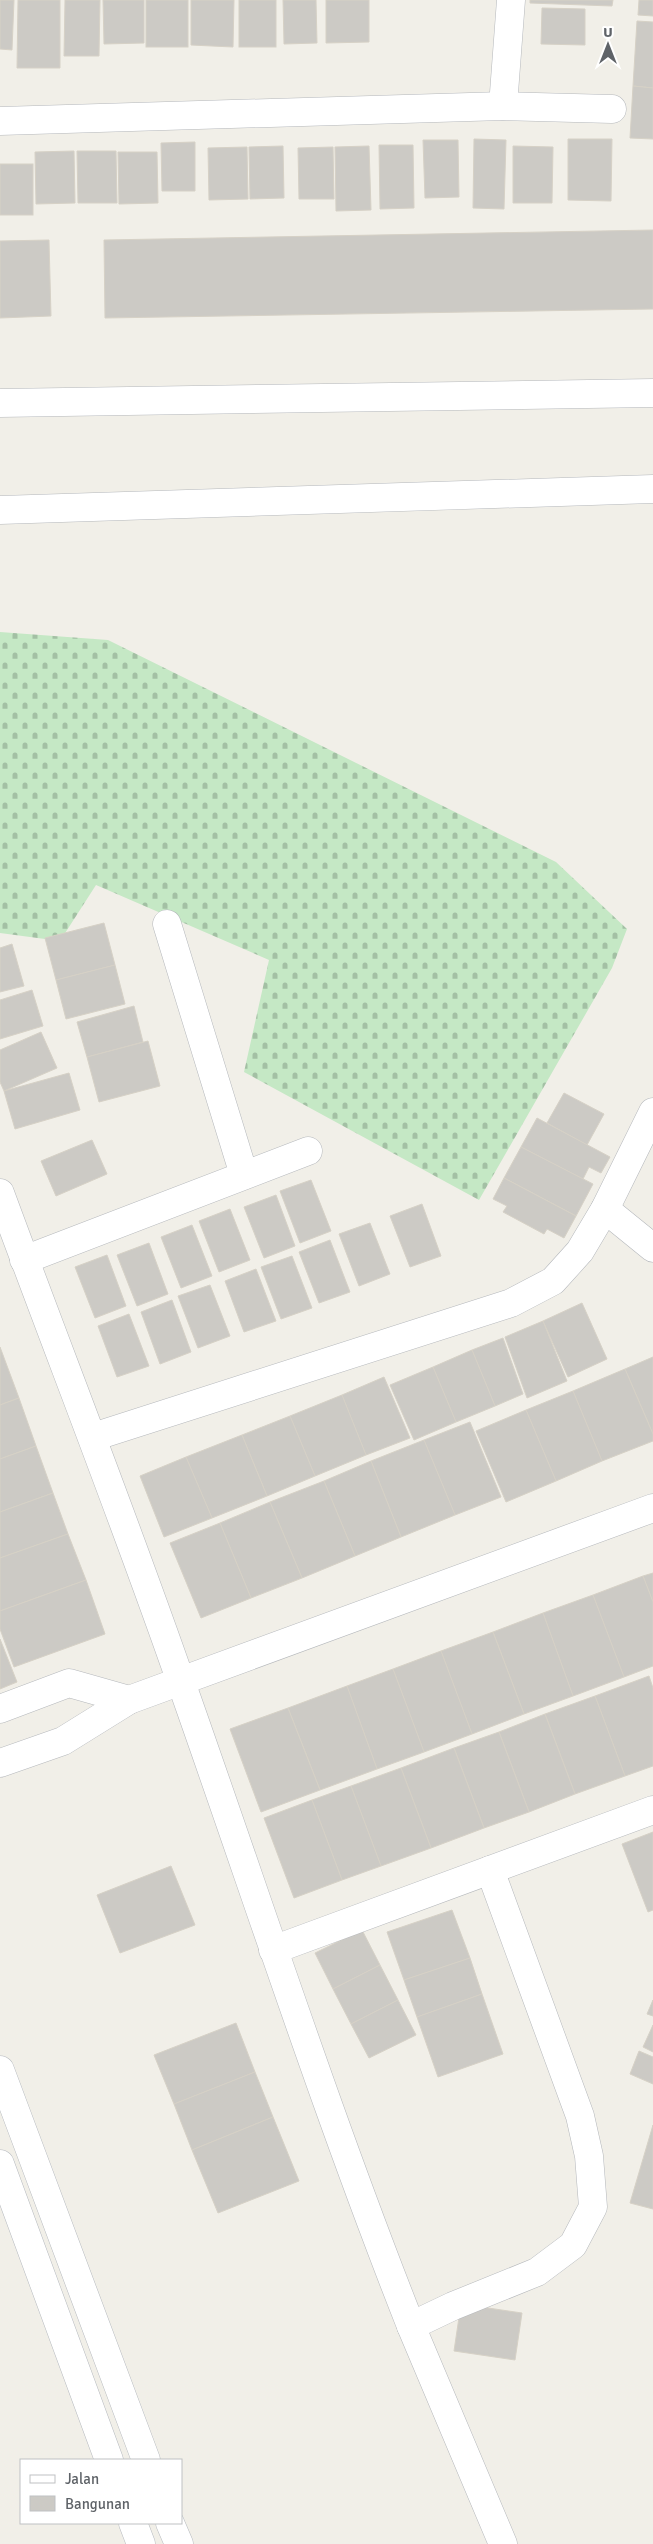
<svg xmlns="http://www.w3.org/2000/svg" width="653" height="2544" font-family="Signika,sans-serif">
  <style>
    .cemetery { fill: url(#cemetery-stones) }
    .building { fill: #cccac5; stroke: #d6d1c6 }
    .lines { fill: none; stroke-linecap: round; stroke-linejoin: round }
    .street-casing { stroke: #b5b8bc; stroke-width: 29 }
    .secondary-casing { stroke: #b6babf; stroke-width: 29 }
    .street { stroke: #fff; stroke-width: 28 }
    .secondary { stroke: #fff; stroke-width: 28 }
  </style>
  <defs>
    <pattern id="cemetery-stones" width="16" height="16" patternUnits="userSpaceOnUse" patternTransform="scale(1.25)"><rect width="16" height="16" fill="#c5e8c5"/><path d="M2 7V4a2 2 0 0 1 4 0v3zM10 15v-3a2 2 0 0 1 4 0v3z" fill="#a3c0a4"/></pattern>
  </defs>
  <rect width="100%" height="100%" fill="#f1efe8"/>
  <polygon class="cemetery" points="0,632 108,640 556,862 627,929 612,968 479,1200 244,1072 269,960 96,885 60,941 0,933"/>
  <g class="building">
    <polygon points="0,0 14,0 12,50 0,49"/>
    <polygon points="18,0 60,0 60,68 17,68"/>
    <polygon points="65,0 100,0 99,56 64,56"/>
    <polygon points="103,0 144,0 144,43 104,44"/>
    <rect x="146" y="0" width="42" height="47"/>
    <polygon points="191,0 234,0 233,47 191,45"/>
    <rect x="239" y="0" width="37" height="47"/>
    <polygon points="283,0 316,0 317,43 284,44"/>
    <polygon points="326,0 369,0 369,42 326,43"/>
    <polygon points="530,0 613,0 612,6 530,3"/>
    <polygon points="639,0 653,0 653,16 638,15"/>
    <polygon points="542,8 585,9 585,45 541,44"/>
    <polygon points="637,21 653,22 653,88 633,86"/>
    <polygon points="633,86 653,88 653,139 630,138"/>
    <polygon points="474,139 506,140 504,209 473,208"/>
    <polygon points="568,139 612,139 611,201 568,200"/>
    <polygon points="423,140 458,140 459,197 425,198"/>
    <polygon points="195,142 195,191 162,191 161,143"/>
    <polygon points="379,145 413,145 414,208 380,209"/>
    <polygon points="283,146 284,198 250,199 249,147"/>
    <polygon points="369,146 371,210 336,211 335,147"/>
    <polygon points="513,146 553,147 552,203 513,203"/>
    <polygon points="247,147 248,199 209,200 208,148"/>
    <polygon points="333,147 334,199 299,199 298,148"/>
    <polygon points="74,151 75,203 36,204 35,152"/>
    <polygon points="77,151 116,151 117,203 78,203"/>
    <polygon points="118,152 157,152 158,203 119,204"/>
    <rect x="0" y="164" width="33" height="51"/>
    <polygon points="653,230 653,309 105,318 104,240"/>
    <polygon points="49,240 51,316 0,318 0,241"/>
    <polygon points="104,923 115,965 56,980 45,938"/>
    <polygon points="12,944 24,986 0,992 0,948"/>
    <polygon points="115,965 125,1004 66,1019 56,980"/>
    <polygon points="32,990 43,1026 0,1039 0,1000"/>
    <polygon points="134,1006 143,1042 87,1057 77,1022"/>
    <polygon points="41,1032 57,1068 4,1091 0,1082 0,1050"/>
    <polygon points="148,1041 160,1086 99,1102 87,1057"/>
    <polygon points="69,1073 80,1110 15,1129 4,1091"/>
    <polygon points="564,1093 604,1114 587,1145 547,1123"/>
    <polygon points="537,1118 610,1157 601,1173 589,1167 583,1179 521,1147"/>
    <polygon points="92,1140 107,1174 56,1196 41,1161"/>
    <polygon points="521,1147 593,1184 576,1216 504,1178"/>
    <polygon points="504,1178 576,1216 564,1238 547,1229 544,1234 503,1212 507,1206 493,1199"/>
    <polygon points="311,1180 331,1231 300,1243 280,1191"/>
    <polygon points="276,1195 295,1246 264,1258 244,1207"/>
    <polygon points="422,1204 441,1256 410,1267 390,1216"/>
    <polygon points="230,1209 250,1260 219,1272 199,1221"/>
    <polygon points="370,1223 390,1274 359,1286 339,1234"/>
    <polygon points="192,1225 212,1276 181,1288 161,1237"/>
    <polygon points="330,1240 350,1292 319,1303 299,1252"/>
    <polygon points="149,1243 168,1294 137,1306 117,1255"/>
    <polygon points="107,1255 126,1306 95,1318 75,1267"/>
    <polygon points="292,1256 312,1308 281,1319 261,1267"/>
    <polygon points="256,1269 276,1321 244,1332 225,1281"/>
    <polygon points="210,1285 230,1336 198,1348 178,1296"/>
    <polygon points="172,1300 191,1352 160,1364 141,1312"/>
    <polygon points="582,1303 607,1359 568,1377 543,1321"/>
    <polygon points="129,1314 149,1366 117,1377 98,1326"/>
    <polygon points="543,1321 567,1381 527,1398 505,1337"/>
    <polygon points="503,1338 523,1394 495,1406 472,1350"/>
    <polygon points="0,1347 19,1398 0,1405"/>
    <polygon points="472,1350 495,1406 456,1422 433,1367"/>
    <polygon points="653,1357 653,1434 625,1369"/>
    <polygon points="433,1367 456,1422 414,1440 390,1385"/>
    <polygon points="625,1369 653,1434 653,1441 602,1461 573,1391"/>
    <polygon points="384,1377 410,1438 366,1455 342,1395"/>
    <polygon points="573,1391 602,1461 556,1481 526,1410"/>
    <polygon points="342,1395 366,1455 315,1476 290,1416"/>
    <polygon points="19,1398 36,1446 0,1459 0,1405"/>
    <polygon points="526,1410 556,1481 506,1502 476,1431"/>
    <polygon points="290,1416 315,1476 267,1496 242,1435"/>
    <polygon points="470,1422 501,1497 455,1515 424,1440"/>
    <polygon points="242,1435 267,1496 212,1518 186,1457"/>
    <polygon points="424,1440 455,1515 401,1537 371,1461"/>
    <polygon points="36,1446 53,1493 0,1512 0,1459"/>
    <polygon points="186,1457 212,1518 164,1537 140,1476"/>
    <polygon points="371,1461 401,1537 355,1556 324,1481"/>
    <polygon points="324,1481 355,1556 302,1578 270,1502"/>
    <polygon points="53,1493 68,1534 0,1558 0,1512"/>
    <polygon points="270,1502 302,1578 251,1598 220,1523"/>
    <polygon points="220,1523 251,1598 201,1618 170,1543"/>
    <polygon points="68,1534 86,1580 0,1611 0,1558"/>
    <polygon points="653,1573 653,1602 643,1576"/>
    <polygon points="643,1576 653,1602 653,1666 624,1677 593,1595"/>
    <polygon points="86,1580 105,1634 14,1667 0,1629 0,1611"/>
    <polygon points="593,1595 624,1677 573,1696 543,1613"/>
    <polygon points="543,1613 573,1696 524,1714 493,1632"/>
    <polygon points="493,1632 524,1714 472,1734 441,1651"/>
    <polygon points="0,1639 17,1682 0,1689"/>
    <polygon points="441,1651 472,1734 424,1752 393,1669"/>
    <polygon points="393,1669 424,1752 377,1769 347,1686"/>
    <polygon points="649,1676 653,1688 653,1766 625,1776 595,1696"/>
    <polygon points="347,1686 377,1769 320,1790 288,1708"/>
    <polygon points="595,1696 625,1776 575,1794 545,1714"/>
    <polygon points="288,1708 320,1790 261,1812 230,1729"/>
    <polygon points="545,1714 575,1794 529,1812 499,1732"/>
    <polygon points="499,1732 529,1812 484,1828 454,1748"/>
    <polygon points="454,1748 484,1828 431,1848 401,1768"/>
    <polygon points="401,1768 431,1848 381,1866 351,1786"/>
    <polygon points="351,1786 381,1866 342,1880 312,1800"/>
    <polygon points="312,1800 342,1880 294,1898 264,1818"/>
    <polygon points="653,1832 653,1910 648,1912 622,1844"/>
    <polygon points="171,1866 195,1925 120,1953 97,1895"/>
    <polygon points="452,1910 470,1958 404,1980 387,1932"/>
    <polygon points="362,1930 380,1965 333,1989 315,1953"/>
    <polygon points="470,1958 482,1994 417,2017 404,1980"/>
    <polygon points="380,1965 398,2000 351,2024 333,1989"/>
    <polygon points="482,1994 503,2054 438,2077 417,2017"/>
    <polygon points="398,2000 416,2035 369,2058 351,2024"/>
    <polygon points="653,2000 653,2016 647,2014"/>
    <polygon points="236,2023 255,2072 174,2104 154,2055"/>
    <polygon points="653,2025 653,2052 643,2047"/>
    <polygon points="639,2051 653,2057 653,2084 630,2074"/>
    <polygon points="255,2072 273,2117 192,2150 174,2104"/>
    <polygon points="273,2117 299,2181 218,2213 192,2150"/>
    <polygon points="653,2125 653,2209 630,2203"/>
    <polygon points="461,2304 522,2313 515,2360 454,2351"/>
  </g>
  <g class="lines">
    <g class="street-casing">
      <g id="street">
        <polyline points="503,106 511,0"/>
        <polyline points="0,121 503,106 612,109"/>
        <polyline points="0,403 653,393"/>
        <polyline points="0,510 653,489"/>
        <polyline points="167,924 244,1175"/>
        <path d="M0,1193C60,1356 124,1518 181,1682C257,1897 327,2114 411,2326L453,2306L537,2272L573,2245L593,2207L589,2156L580,2116L490,1870"/>
        <polyline points="605,1209 653,1248"/>
        <polyline points="24,1260 308,1151"/>
        <polyline points="93,1437 511,1303 553,1281 580,1251 605,1209 653,1112"/>
        <polyline points="0,1709 69,1683 129,1700"/>
        <polyline points="0,1763 63,1741 129,1700 653,1508"/>
        <polyline points="273,1950 653,1810"/>
        <polyline points="411,2326 503,2544"/>
      </g>
    </g>
    <g class="secondary-casing">
      <g id="secondary">
        <polyline points="0,2070 146,2460"/>
        <polyline points="0,2164 109,2460"/>
        <polyline points="133,2523 141,2544"/>
        <polyline points="170,2523 179,2544"/>
      </g>
    </g>
    <use href="#street" class="street"/>
    <use href="#secondary" class="secondary"/>
  </g>
  <rect x="20" y="2459" width="162" height="65" fill="#ffffff" stroke="#bfc1c3"/>
  <rect x="30" y="2475" width="25" height="8" fill="#ffffff" stroke="#bfc1c3"/>
  <text x="65" y="2484" font-size="15" fill="#5f6368">Jalan</text>
  <rect x="30" y="2496" width="25" height="15" fill="#cccac5" stroke="#bfc1c3"/>
  <text x="65" y="2509" font-size="15" fill="#5f6368">Bangunan</text>
  <g transform="translate(608 45)" stroke="#ffffff" stroke-width="4" paint-order="stroke">
  <path d="M0-4L9 19L0 12L-9 19Z" fill="#5f6368"/>
  <text y="-8" font-size="14" font-weight="bold" text-anchor="middle" fill="#5f6368">U</text>
  </g>
</svg>
